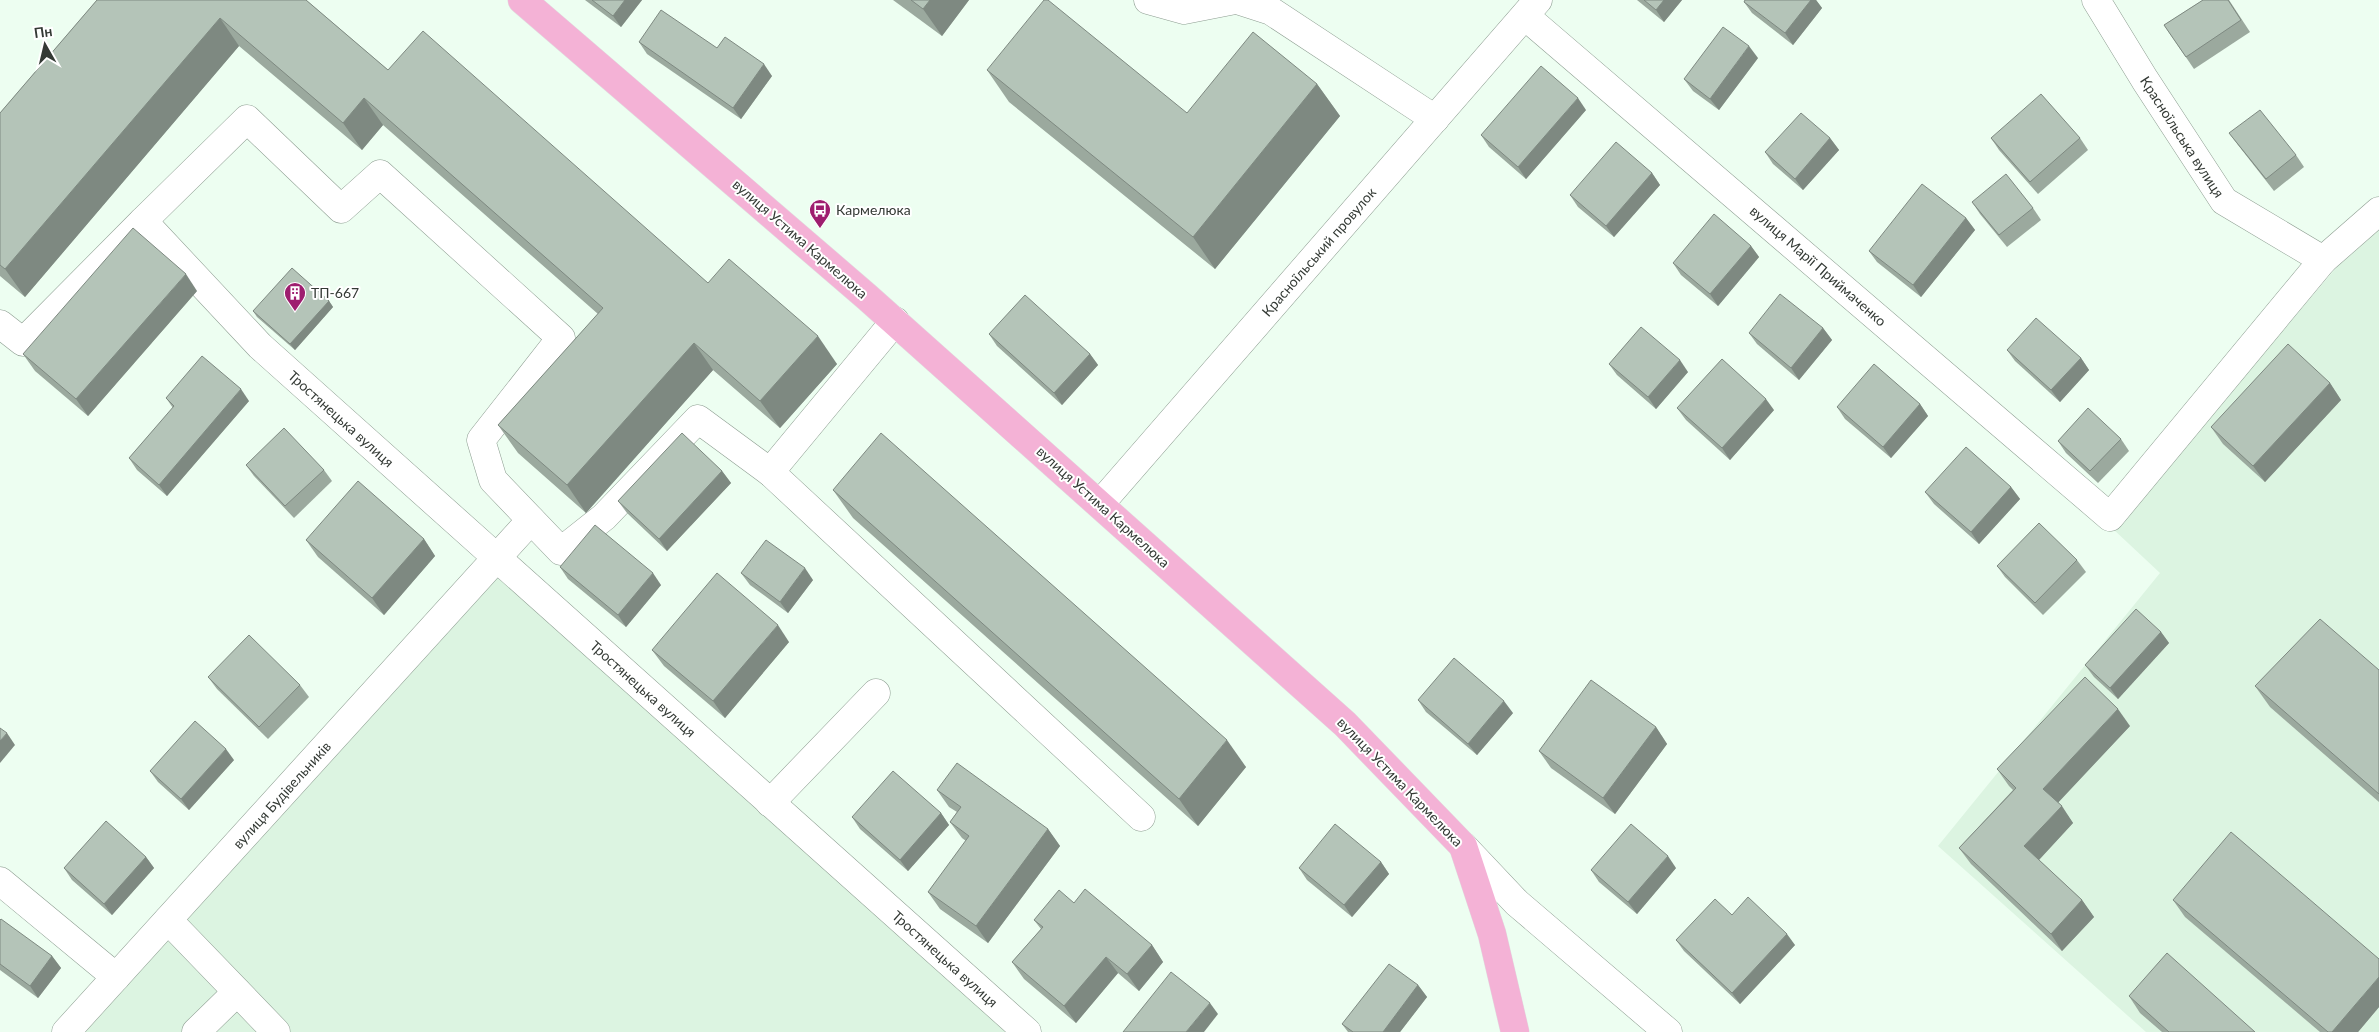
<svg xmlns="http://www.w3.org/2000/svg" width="2379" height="1032" font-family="Lato,sans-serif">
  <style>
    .built { fill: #dcf4e1 }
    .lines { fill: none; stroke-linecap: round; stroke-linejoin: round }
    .minor-casing { stroke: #8d9d91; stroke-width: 29 }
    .major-casing { stroke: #dfdfdf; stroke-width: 29 }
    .minor { stroke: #fff; stroke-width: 28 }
    .major { stroke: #f4b2d6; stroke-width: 28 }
    .wall { fill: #9ba99e }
    .shaded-wall { fill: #7e8981 }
    .building { fill: #b4c4b8; stroke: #7e8981 }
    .labels { text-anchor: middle; stroke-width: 4; stroke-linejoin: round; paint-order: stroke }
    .street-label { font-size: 14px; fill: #343a35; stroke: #fff }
    .poi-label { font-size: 14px; fill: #343a35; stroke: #fff; text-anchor: start }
  </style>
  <rect width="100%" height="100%" fill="#edfef1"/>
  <g class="built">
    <polygon points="2379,230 2379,1032 2146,1032 1938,846 2160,573 2113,529 2337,267"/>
    <polygon points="492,559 1034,1032 61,1032"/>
  </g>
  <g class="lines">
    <g class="minor-casing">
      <g id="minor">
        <polyline points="1148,0 1184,10 1235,0"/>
        <polyline points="1237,0 1271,11 1435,119"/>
        <polyline points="2096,0 2145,80 2224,201 2323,260"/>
        <polyline points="1525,16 2110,517 2323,260 2379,211"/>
        <polyline points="143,221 247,119 341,209 380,174 561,338 481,440 493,480 561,551 604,517 698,419 770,472 1141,817"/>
        <polyline points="0,324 23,342 143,221 260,346 1027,1032"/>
        <polyline points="770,472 895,321"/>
        <polyline points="1100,504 1538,0"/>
        <polyline points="770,803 876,693"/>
        <polyline points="1463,846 1517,903 1668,1032"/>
        <polyline points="0,881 116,977"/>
        <polyline points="168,920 276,1032"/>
        <polyline points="66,1032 531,520"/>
        <polyline points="196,1032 237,992"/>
      </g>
    </g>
    <g class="major-casing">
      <polyline id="major" points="522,0 867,297 1345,724 1463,846 1492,934 1515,1032"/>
    </g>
    <use href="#minor" class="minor"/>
    <use href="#major" class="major"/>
  </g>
  <g class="wall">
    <polygon points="97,0 306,0 388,70 708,283 837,364 780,428 713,370 586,513 518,453 498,425 598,314 383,125 362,150 239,46 25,297 0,276 0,113"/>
    <polygon points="585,0 642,0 621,27"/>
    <polygon points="893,0 969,0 942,36"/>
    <polygon points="1637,0 1682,0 1664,22"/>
    <polygon points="1745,0 1816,0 1822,8 1793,45 1752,13 1744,2"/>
    <polygon points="2203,0 2229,0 2250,32 2194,69 2164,25"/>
    <polygon points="639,42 717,48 772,76 741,119 647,54"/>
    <polygon points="1758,58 1719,110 1693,91 1684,79"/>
    <polygon points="987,70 1187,113 1317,84 1340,116 1215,269 1009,102"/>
    <polygon points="1586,110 1526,179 1489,147 1481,135"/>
    <polygon points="2229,133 2296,155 2304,167 2274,191 2238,145"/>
    <polygon points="1830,138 1839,150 1803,190 1773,164 1765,152"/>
    <polygon points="1991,138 2080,138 2088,150 2038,194 1999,150"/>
    <polygon points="1652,173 1660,185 1614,237 1578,207 1570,195"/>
    <polygon points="1972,202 2033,208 2041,220 2007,247 1980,214"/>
    <polygon points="1966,218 1975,230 1921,297 1877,262 1869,251"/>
    <polygon points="1751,246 1759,257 1718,306 1681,275 1673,263"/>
    <polygon points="197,291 88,416 35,371 23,354"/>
    <polygon points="329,301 333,307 295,350 257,317 253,311"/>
    <polygon points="1823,328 1832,340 1799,380 1757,344 1749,333"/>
    <polygon points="989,334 1090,354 1098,365 1062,405 997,346"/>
    <polygon points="2007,350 2081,358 2089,370 2060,402 2015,361"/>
    <polygon points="1609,364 1688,372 1656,409 1617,375"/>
    <polygon points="2330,383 2341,400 2265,482 2223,444 2211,427"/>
    <polygon points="166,398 249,401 167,496 137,470 129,458 173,408"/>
    <polygon points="1920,404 1928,416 1891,458 1845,419 1837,407"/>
    <polygon points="1677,408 1774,410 1730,460 1686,420"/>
    <polygon points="2121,439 2129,451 2098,483 2066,453 2058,441"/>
    <polygon points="246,465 324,470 332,481 294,518 254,476"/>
    <polygon points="722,471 731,483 667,551 627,513 618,501"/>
    <polygon points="2011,487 2020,499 1979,544 1934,504 1925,492"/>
    <polygon points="833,490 1246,767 1198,826 853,518"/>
    <polygon points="424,539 435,556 384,615 318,557 306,540"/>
    <polygon points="2077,560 2086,572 2043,615 2005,577 1997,566"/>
    <polygon points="560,567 661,585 626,627 568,579"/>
    <polygon points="741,573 813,580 788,613 750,585"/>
    <polygon points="2161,632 2169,643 2118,699 2094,677 2085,665"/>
    <polygon points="789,642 725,718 664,666 652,650"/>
    <polygon points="2379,670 2379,802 2270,707 2255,686"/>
    <polygon points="208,677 300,685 309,697 268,739 217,689"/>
    <polygon points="1418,700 1513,713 1477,755 1426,712"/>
    <polygon points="2130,726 2058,802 2073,823 2039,860 2082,900 2094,917 2062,951 1971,864 1959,848 2013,790 2009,786 1997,769"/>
    <polygon points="1656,727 1667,744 1615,814 1551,768 1539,751"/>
    <polygon points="234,760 189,810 158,782 150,771"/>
    <polygon points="937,790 1048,829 1060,846 988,943 940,909 928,892 966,841 962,838 950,822 957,812 949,807"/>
    <polygon points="941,813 949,825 908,871 860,829 852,817"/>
    <polygon points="146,857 154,868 112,915 72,880 64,868"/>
    <polygon points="1381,862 1389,874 1352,917 1307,880 1299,868"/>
    <polygon points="1676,868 1637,914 1599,882 1591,870"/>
    <polygon points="2173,900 2379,1007 2358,1032 2320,1032 2185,917"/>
    <polygon points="1074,903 1152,945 1163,962 1139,991 1118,973 1076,1023 1024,979 1012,962 1041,929 1034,920"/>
    <polygon points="1732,915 1795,945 1740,1004 1684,951 1676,940"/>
    <polygon points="0,920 52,956 61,968 38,998 0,970"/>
    <polygon points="1418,985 1427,997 1400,1032 1348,1032 1342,1024"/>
    <polygon points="2129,996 2255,1032 2162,1032 2140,1013"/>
  </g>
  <g class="shaded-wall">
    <polygon points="625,0 642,0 621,27 613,16"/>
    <polygon points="930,0 969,0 942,36 923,9"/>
    <polygon points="1664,0 1682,0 1664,22 1656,10"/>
    <polygon points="1811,0 1816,0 1822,8 1793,45 1785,33"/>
    <polygon points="220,18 239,46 25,297 5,269"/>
    <polygon points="1749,46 1758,58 1719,110 1710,99"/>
    <polygon points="764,64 772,76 741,119 733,108"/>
    <polygon points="1317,84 1340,116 1215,269 1193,237"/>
    <polygon points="364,98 383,125 362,150 343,123"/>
    <polygon points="1578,98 1586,110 1526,179 1518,167"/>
    <polygon points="1830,138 1839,150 1803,190 1795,179"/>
    <polygon points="1652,173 1660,185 1614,237 1606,226"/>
    <polygon points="1966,218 1975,230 1921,297 1913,285"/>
    <polygon points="1751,246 1759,257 1718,306 1710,294"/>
    <polygon points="186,274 197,291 88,416 76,399"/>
    <polygon points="329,301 333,307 295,350 290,344"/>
    <polygon points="1823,328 1832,340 1799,380 1791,368"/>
    <polygon points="818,336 837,364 780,428 760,401"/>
    <polygon points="694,343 713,370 586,513 567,485"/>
    <polygon points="1090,354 1098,365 1062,405 1054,393"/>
    <polygon points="2081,358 2089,370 2060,402 2051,390"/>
    <polygon points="1680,360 1688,372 1656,409 1648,397"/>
    <polygon points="2330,383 2341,400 2265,482 2253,466"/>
    <polygon points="241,389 249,401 167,496 159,485"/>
    <polygon points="1766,399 1774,410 1730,460 1722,448"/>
    <polygon points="1920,404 1928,416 1891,458 1883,447"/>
    <polygon points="722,471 731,483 667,551 659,539"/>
    <polygon points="2011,487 2020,499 1979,544 1971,532"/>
    <polygon points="424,539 435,556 384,615 372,598"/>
    <polygon points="805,568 813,580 788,613 780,602"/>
    <polygon points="653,573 661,585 626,627 618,615"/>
    <polygon points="778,625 789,642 725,718 713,701"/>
    <polygon points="2161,632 2169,643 2118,699 2110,688"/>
    <polygon points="1504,701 1513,713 1477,755 1468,744"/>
    <polygon points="2118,709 2130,726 2055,806 2043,789"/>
    <polygon points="1656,727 1667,744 1615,814 1603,798"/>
    <polygon points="7,733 15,745 0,763 0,741"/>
    <polygon points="1227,740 1246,767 1198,826 1179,799"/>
    <polygon points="226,749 234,760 189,810 181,799"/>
    <polygon points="2062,806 2073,823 2036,863 2024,846"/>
    <polygon points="941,813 949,825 908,871 900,860"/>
    <polygon points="1048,829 1060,846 988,943 976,926"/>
    <polygon points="1668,856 1676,868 1637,914 1628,902"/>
    <polygon points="146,857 154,868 112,915 104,904"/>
    <polygon points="1381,862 1389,874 1352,917 1344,905"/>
    <polygon points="2082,900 2094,917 2062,951 2051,934"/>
    <polygon points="1787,934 1795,945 1740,1004 1732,993"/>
    <polygon points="1152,945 1163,962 1139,991 1127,974"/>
    <polygon points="52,956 61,968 38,998 30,986"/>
    <polygon points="1106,957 1118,973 1076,1023 1064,1006"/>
    <polygon points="2379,977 2379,1007 2358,1032 2332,1032"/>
    <polygon points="1418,985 1427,997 1400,1032 1383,1032"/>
    <polygon points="1210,1003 1218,1014 1204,1032 1186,1032"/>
  </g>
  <g class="building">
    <polygon points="97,0 306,0 388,70 423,31 708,283 729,259 818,336 760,401 694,343 567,485 498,425 603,308 364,98 343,123 220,18 5,269 0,265 0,113"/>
    <polygon points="592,0 625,0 613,16"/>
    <polygon points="911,0 930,0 923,9"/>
    <polygon points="1044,0 1048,0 1187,113 1253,32 1317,84 1193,237 987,70"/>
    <polygon points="1644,0 1664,0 1656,10"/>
    <polygon points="1745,0 1811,0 1785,33 1744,2"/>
    <polygon points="2203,0 2228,0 2241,20 2186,57 2164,25"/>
    <polygon points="661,10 717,48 725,37 764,64 733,108 639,42"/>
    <polygon points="1723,27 1749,46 1710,99 1684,79"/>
    <polygon points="1541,66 1578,98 1518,167 1481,135"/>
    <polygon points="2041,94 2080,138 2030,182 1991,138"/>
    <polygon points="2260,110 2296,155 2266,179 2229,133"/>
    <polygon points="1801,113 1830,138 1795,179 1765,152"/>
    <polygon points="1616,142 1652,173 1606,226 1570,195"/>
    <polygon points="2006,174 2033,208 1999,235 1972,202"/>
    <polygon points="1922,184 1966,218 1913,285 1869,251"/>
    <polygon points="1714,214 1751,246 1710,294 1673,263"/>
    <polygon points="133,228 186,274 76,399 23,354"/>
    <polygon points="292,268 329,301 290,344 253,311"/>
    <polygon points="1780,294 1823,328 1791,368 1749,333"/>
    <polygon points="1025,295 1090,354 1054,393 989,334"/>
    <polygon points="2036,318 2081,358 2051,390 2007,350"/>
    <polygon points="1641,327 1680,360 1648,397 1609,364"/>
    <polygon points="2288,344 2330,383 2253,466 2211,427"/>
    <polygon points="202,356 241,389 159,485 129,458 174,406 166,398"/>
    <polygon points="1722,359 1766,399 1722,448 1677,408"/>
    <polygon points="1874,364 1920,404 1883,447 1837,407"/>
    <polygon points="2088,408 2121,439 2090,471 2058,441"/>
    <polygon points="284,428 324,470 285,506 246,465"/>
    <polygon points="682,433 722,471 659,539 618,501"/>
    <polygon points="881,433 1227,740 1179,799 833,490"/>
    <polygon points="1966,447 2011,487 1971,532 1925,492"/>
    <polygon points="358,481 424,539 372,598 306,540"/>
    <polygon points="2039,523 2077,560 2035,603 1997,566"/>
    <polygon points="595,525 653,573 618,615 560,567"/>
    <polygon points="766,540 805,568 780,602 741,573"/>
    <polygon points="717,573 778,625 713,701 652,650"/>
    <polygon points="2136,609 2161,632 2110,688 2085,665"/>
    <polygon points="2320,619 2379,670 2379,794 2255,686"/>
    <polygon points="249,635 300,685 259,727 208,677"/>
    <polygon points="1454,658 1504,701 1468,744 1418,700"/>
    <polygon points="2085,677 2118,709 2043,789 2062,806 2024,846 2082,900 2051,934 1959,848 2016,788 1997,769"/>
    <polygon points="1591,680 1656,727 1603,798 1539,751"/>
    <polygon points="195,721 226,749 181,799 150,771"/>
    <polygon points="0,728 7,733 0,741"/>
    <polygon points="957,763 1048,829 976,926 928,892 969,836 950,822 961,807 937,790"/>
    <polygon points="893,771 941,813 900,860 852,817"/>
    <polygon points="106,821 146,857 104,904 64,868"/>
    <polygon points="1335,824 1381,862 1344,905 1299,868"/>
    <polygon points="1631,824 1668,856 1628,902 1591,870"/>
    <polygon points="2231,832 2379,959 2379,977 2332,1032 2328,1032 2173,900"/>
    <polygon points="1085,889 1152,945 1127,974 1106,957 1064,1006 1012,962 1043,927 1034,920 1059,890 1074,903"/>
    <polygon points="1748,897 1787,934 1732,993 1676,940 1715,899 1732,915"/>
    <polygon points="1,919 52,956 30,986 0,964 0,920"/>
    <polygon points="2167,953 2255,1032 2169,1032 2129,996"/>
    <polygon points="1389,964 1418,985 1383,1032 1353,1032 1342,1024"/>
    <polygon points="1171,972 1210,1003 1186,1032 1123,1032"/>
  </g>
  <defs>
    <g id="bus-pin" transform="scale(1.125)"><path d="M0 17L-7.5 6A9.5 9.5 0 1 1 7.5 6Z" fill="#9e1d6f" stroke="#fff"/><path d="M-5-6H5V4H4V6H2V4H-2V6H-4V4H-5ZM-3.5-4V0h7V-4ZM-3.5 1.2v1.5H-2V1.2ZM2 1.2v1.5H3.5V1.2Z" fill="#fff"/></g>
    <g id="building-pin" transform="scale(1.125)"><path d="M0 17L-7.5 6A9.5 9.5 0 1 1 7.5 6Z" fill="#9e1d6f" stroke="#fff"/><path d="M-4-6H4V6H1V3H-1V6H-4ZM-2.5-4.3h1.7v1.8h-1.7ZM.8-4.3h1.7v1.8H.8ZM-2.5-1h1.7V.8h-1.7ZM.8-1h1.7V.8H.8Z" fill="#fff"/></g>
  </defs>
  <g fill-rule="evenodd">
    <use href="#bus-pin" x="820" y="210"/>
    <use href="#building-pin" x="295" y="293"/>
  </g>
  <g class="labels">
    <g class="street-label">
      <text transform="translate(2182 137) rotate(57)" y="5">Красноїльська вулиця</text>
      <text transform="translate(800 239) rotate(41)" y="5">вулиця Устима Кармелюка</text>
      <text transform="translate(1319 252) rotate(-49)" y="5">Красноїльський провулок</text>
      <text transform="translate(1818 266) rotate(41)" y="5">вулиця Марії Приймаченко</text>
      <text transform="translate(341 419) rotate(42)" y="5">Тростянецька вулиця</text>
      <text transform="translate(1103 507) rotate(42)" y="5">вулиця Устима Кармелюка</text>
      <text transform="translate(643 689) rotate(42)" y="5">Тростянецька вулиця</text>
      <text transform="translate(1400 782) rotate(46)" y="5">вулиця Устима Кармелюка</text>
      <text transform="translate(282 795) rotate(-48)" y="5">вулиця Будівельників</text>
      <text transform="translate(945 959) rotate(42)" y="5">Тростянецька вулиця</text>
    </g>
    <g class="poi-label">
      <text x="836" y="215">Кармелюка</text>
      <text x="311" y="298">ТП-667</text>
    </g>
  </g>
  <g transform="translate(45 45) rotate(352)" stroke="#ffffff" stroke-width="4" paint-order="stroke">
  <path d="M0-4L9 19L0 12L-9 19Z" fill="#343a35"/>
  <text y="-8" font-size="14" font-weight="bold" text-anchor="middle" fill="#343a35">Пн</text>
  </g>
</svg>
